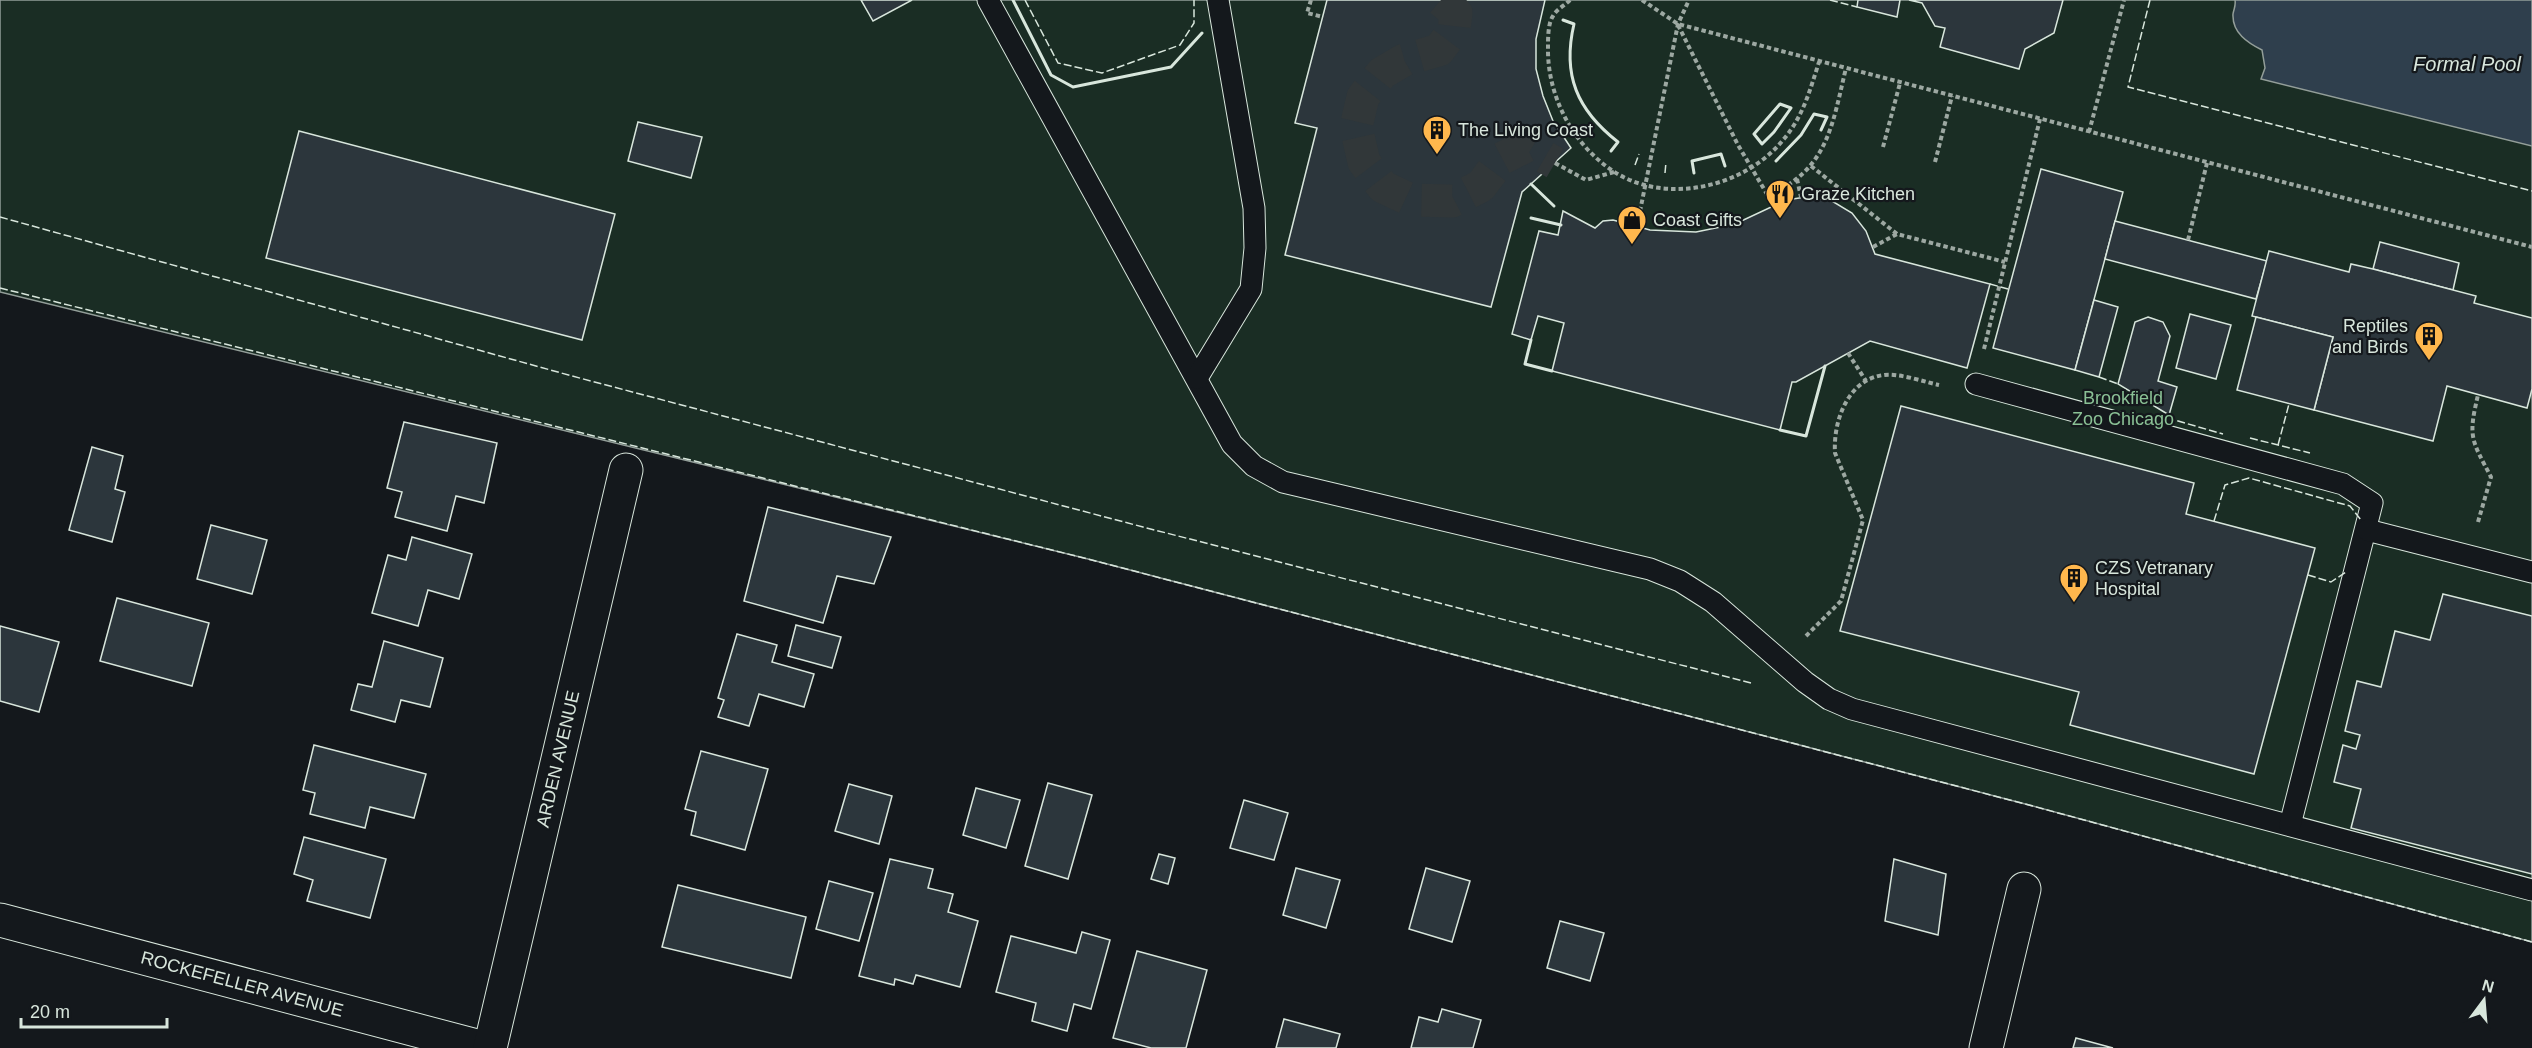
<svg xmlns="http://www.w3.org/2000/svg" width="2532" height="1048" font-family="Helvetica,sans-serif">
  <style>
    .green { fill: #1a2d24; stroke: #939e99; stroke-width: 1.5 }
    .water { fill: #2f3f4d; stroke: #939e99; stroke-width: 1.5 }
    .building { fill: #2c363c; stroke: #d8e6dc; stroke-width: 1.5 }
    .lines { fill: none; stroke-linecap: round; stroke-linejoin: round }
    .street-tunnel { stroke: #313739; stroke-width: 33; stroke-dasharray: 33 16; stroke-linecap: butt }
    .lane-casing { stroke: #d8e6dc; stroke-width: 23 }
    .street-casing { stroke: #d8e6dc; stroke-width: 35 }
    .path { stroke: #9da8a2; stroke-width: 4; stroke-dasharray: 4.5 3; stroke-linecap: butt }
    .lane { stroke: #14181c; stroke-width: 21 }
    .street { stroke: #14181c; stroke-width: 33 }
    .fence { stroke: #d8e6dc; stroke-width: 1.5; stroke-dasharray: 8 3; stroke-linecap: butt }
    .wall { stroke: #d8e6dc; stroke-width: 3 }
    .labels { text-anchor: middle; stroke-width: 4.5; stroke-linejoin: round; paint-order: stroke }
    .poi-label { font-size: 18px; fill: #d8e6dc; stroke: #14181c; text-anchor: start }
    .park-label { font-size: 18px; fill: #8ac095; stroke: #14181c }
    .street-label { font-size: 18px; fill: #d8e6dc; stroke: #14181c }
    .water-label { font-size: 20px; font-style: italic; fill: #d8e6dc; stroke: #14181c }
  </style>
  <rect width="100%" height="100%" fill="#14181c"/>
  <polygon class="green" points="0,0 2532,0 2532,942 2029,805 1088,559 0,292"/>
  <path class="water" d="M2235,0H2532V146L2261,79L2265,68L2262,50C2248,43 2232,33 2233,14C2234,8 2236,6 2235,0Z"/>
  <g class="building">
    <polygon points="861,0 912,0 873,21"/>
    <polygon points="1327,0 1545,0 1536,39 1536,69 1543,96 1553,121 1571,148 1522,192 1491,307 1285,255 1317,128 1295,123"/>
    <polygon points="1858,0 1900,0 1897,17 1857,7"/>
    <polygon points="1909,0 2063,0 2054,33 2025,49 2019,69 1940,47 1945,28 1935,26 1922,3"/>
    <polygon points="638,122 702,137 691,178 628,161"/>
    <polygon points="299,131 615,214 582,340 266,258"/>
    <polygon points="2041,169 2123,192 2075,370 1993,348"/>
    <polygon points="1806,197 1832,201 1852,213 1866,231 1875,254 1990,284 1967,368 1870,341 1796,382 1792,382 1780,430 1552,371 1564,323 1538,316 1531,340 1512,334 1539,231 1558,235 1563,211 1595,228 1603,221 1613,220 1650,230 1696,232 1735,224 1786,200"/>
    <polygon points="2115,221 2267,261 2256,299 2105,259"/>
    <polygon points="2380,242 2459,263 2453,290 2373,269"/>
    <polygon points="2269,251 2349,272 2351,264 2373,269 2476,296 2474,303 2532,318 2532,389 2527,408 2447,386 2433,441 2314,410 2333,337 2252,316"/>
    <polygon points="2094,300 2118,307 2099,377 2075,370"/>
    <polygon points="2190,314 2231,325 2216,379 2176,368"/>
    <polygon points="2148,317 2163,322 2170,336 2158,381 2177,387 2169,415 2118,384 2135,322"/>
    <polygon points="2256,317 2333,337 2314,410 2237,390"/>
    <polygon points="1901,406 2194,483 2186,514 2315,548 2254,774 2070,725 2079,692 1840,631"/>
    <polygon points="404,422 497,443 484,503 456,496 447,531 395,517 402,492 387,488"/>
    <polygon points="92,447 123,456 115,489 125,492 112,542 69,530"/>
    <polygon points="768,507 891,537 874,584 837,576 823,623 744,601"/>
    <polygon points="211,525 267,540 252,594 197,579"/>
    <polygon points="412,537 472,554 459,599 428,590 418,626 372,613 388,555 406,560"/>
    <polygon points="2443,594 2532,616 2532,874 2351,828 2361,789 2334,782 2343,745 2356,749 2360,735 2345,731 2357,681 2381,687 2395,631 2430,640"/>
    <polygon points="117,598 209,623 192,686 100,661"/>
    <polygon points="796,625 841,637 832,668 788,656"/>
    <polygon points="0,626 59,642 39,712 0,701"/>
    <polygon points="737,634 777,645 772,662 814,674 804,707 759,694 749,726 718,717 724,700 718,698"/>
    <polygon points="384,641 443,658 430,707 401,700 395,722 351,710 358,684 372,687"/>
    <polygon points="314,745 426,774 414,818 370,807 365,828 310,814 315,793 303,790"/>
    <polygon points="701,751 768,769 745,850 691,835 696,812 685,809"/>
    <polygon points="1048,783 1092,795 1068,879 1025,866"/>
    <polygon points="849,784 892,796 879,844 835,831"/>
    <polygon points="976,788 1020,800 1006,848 963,835"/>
    <polygon points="1244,800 1288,813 1274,860 1230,848"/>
    <polygon points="304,837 386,859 370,918 307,901 313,880 294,874"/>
    <polygon points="1159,854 1175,858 1168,884 1151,879"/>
    <polygon points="890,859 933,869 928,888 953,894 948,912 978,921 960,987 916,975 913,984 895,979 894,985 859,976"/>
    <polygon points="1894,859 1946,874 1938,935 1885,921"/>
    <polygon points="1296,868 1340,880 1326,928 1283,915"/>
    <polygon points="1426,868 1470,881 1452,942 1409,929"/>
    <polygon points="829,881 873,893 859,941 816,929"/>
    <polygon points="678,885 806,917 791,978 662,947"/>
    <polygon points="1560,921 1604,933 1590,981 1547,968"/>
    <polygon points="1082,932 1110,940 1091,1009 1074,1004 1067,1031 1032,1021 1036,1003 996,992 1011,936 1076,953"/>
    <polygon points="1137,951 1207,970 1186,1048 1151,1048 1113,1038"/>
    <polygon points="1442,1009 1481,1020 1473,1048 1411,1048 1419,1017 1438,1022"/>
    <polygon points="1284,1019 1340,1034 1336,1048 1276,1048"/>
    <polygon points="2076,1038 2113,1048 2073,1048"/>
  </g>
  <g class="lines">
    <polyline class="street-tunnel" points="1441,0 1456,13 1454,30 1439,50 1404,60 1382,73 1363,97 1356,127 1364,162 1383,187 1411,200 1452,201 1481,186 1501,159 1526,146 1555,163"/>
    <g class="lane-casing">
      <g id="lane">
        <polyline points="988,0 1232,444 1254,466 1283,482 1650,569 1680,581 1713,602 1805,682 1829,699 1852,709 2532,890"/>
        <polyline points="1197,378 1251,289 1255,248 1254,208 1218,0"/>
        <polyline points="1976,384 2343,484 2372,503 2290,825"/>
        <polyline points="2367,530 2532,572"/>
      </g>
    </g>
    <g class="street-casing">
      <g id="street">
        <polyline points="0,920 484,1048"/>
        <polyline points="490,1048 626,470"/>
        <polyline points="1986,1048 2024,889"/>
      </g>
    </g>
    <g class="path">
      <polyline points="1311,0 1307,13 1323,17"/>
      <path d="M1570,0C1565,5 1556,10 1553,16C1548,23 1548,38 1548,47C1547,95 1572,144 1613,171C1666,206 1745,187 1783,140C1803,117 1810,90 1819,62"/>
      <polyline points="1642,0 1678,24 2532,247"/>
      <polyline points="1678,25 1738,145 1774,206"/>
      <polyline points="2089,132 2124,0"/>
      <polyline points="1883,147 1900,83"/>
      <polyline points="1935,162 1952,96"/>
      <polyline points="1555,163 1586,180 1614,172"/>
      <polyline points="1811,166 1897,234 2005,262"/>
      <polyline points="1797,179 1801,197"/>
      <path d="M1768,196C1828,169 1832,126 1846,68"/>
      <polyline points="1637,226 1678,24 1689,0"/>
      <polyline points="2188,240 2207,163"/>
      <polyline points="1873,247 1897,234"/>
      <polyline points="1984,349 2040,119"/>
      <polyline points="1848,353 1866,381"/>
      <path d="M2478,522L2491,477C2471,439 2468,437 2478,395"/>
      <path d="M1806,636L1841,601L1863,520L1835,453C1833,421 1848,379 1884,375C1899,373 1925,382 1939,385"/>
    </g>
    <use href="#lane" class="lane"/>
    <use href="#street" class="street"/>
    <g class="fence">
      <polyline points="1025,0 1058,63 1102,73 1180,45 1194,23 1194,0"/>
      <polyline points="1830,0 1857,7"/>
      <polyline points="2150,0 2128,87 2532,191"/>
      <polyline points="1762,144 1774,132 1791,108"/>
      <polyline points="1776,161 1801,135 1814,114"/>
      <polyline points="1635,165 1639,154"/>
      <polyline points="1665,173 1666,162"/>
      <polyline points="0,217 572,376 1143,527 1751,683"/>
      <polyline points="1990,284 2008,289"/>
      <polyline points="0,288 1088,559 2029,805 2532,942"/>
      <polyline points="2099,377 2118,384"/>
      <polyline points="2169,415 2171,419 2223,434"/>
      <polyline points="2250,438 2310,453"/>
      <polyline points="2278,445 2289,404"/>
      <polyline points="2214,521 2225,485 2249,478 2350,506 2361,520"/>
      <polyline points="2308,575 2331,582 2346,572"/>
    </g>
    <g class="wall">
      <polyline points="1013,0 1051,75 1073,87 1171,67 1202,33"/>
      <path d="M1563,20L1574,24C1562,75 1577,110 1618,142L1611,151"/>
      <polygon points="1780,104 1791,108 1774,132 1762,144 1754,134"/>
      <polyline points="1776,161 1801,135 1814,114 1827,117 1821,130"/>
      <polyline points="1694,173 1692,161 1721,154 1725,166"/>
      <polyline points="1531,184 1554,206"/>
      <polyline points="1531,218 1561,225"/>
      <polyline points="1531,340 1525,364 1552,371"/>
      <polyline points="1780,430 1806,436 1825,366"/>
    </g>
  </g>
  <defs>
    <g id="building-pin" transform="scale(1.5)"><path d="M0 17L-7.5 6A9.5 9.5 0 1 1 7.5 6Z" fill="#ffb74d" stroke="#14181c"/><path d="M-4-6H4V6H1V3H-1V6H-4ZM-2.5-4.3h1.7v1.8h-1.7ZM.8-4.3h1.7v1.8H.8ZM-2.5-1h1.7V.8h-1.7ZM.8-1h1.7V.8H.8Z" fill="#111"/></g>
    <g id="restaurant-pin" transform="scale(1.5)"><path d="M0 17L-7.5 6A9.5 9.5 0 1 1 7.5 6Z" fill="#ffb74d" stroke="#14181c"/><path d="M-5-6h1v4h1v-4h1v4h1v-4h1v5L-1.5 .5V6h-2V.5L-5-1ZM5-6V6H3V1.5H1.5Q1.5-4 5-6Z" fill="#111"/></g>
    <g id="shop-pin" transform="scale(1.5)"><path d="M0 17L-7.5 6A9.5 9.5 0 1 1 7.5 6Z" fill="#ffb74d" stroke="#14181c"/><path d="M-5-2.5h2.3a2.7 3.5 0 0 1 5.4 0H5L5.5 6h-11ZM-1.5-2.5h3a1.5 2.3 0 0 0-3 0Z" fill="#111"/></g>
  </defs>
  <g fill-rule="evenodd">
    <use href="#building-pin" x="1437" y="130"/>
    <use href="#restaurant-pin" x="1780" y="194"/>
    <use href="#shop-pin" x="1632" y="220"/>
    <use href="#building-pin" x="2429" y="336"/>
    <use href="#building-pin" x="2074" y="578"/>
  </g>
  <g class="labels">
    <g class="poi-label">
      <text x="1458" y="136">The Living Coast</text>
      <text x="1801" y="200">Graze Kitchen</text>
      <text x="1653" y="226">Coast Gifts</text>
      <text x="2408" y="332" text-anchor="end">Reptiles<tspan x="2408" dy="21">and Birds</tspan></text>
      <text x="2095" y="574">CZS Vetranary<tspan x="2095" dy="21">Hospital</tspan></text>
    </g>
    <g class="park-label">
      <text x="2123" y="404">Brookfield<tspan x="2123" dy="21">Zoo Chicago</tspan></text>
    </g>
    <g class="street-label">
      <text transform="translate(558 759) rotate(-77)" y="6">ARDEN AVENUE</text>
      <text transform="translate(242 984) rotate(15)" y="6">ROCKEFELLER AVENUE</text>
    </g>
    <g class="water-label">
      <text x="2467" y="71">Formal Pool</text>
    </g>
  </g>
  <g transform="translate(2484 1000) rotate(16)" stroke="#14181c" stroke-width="4.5" paint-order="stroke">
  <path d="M0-4.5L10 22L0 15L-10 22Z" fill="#d8e6dc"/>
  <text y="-9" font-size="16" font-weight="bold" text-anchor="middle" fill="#d8e6dc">N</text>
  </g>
  <path d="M21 1018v9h146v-9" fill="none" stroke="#d8e6dc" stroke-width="3"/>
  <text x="30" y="1018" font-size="18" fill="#d8e6dc" stroke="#14181c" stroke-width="4.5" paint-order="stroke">20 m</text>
</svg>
